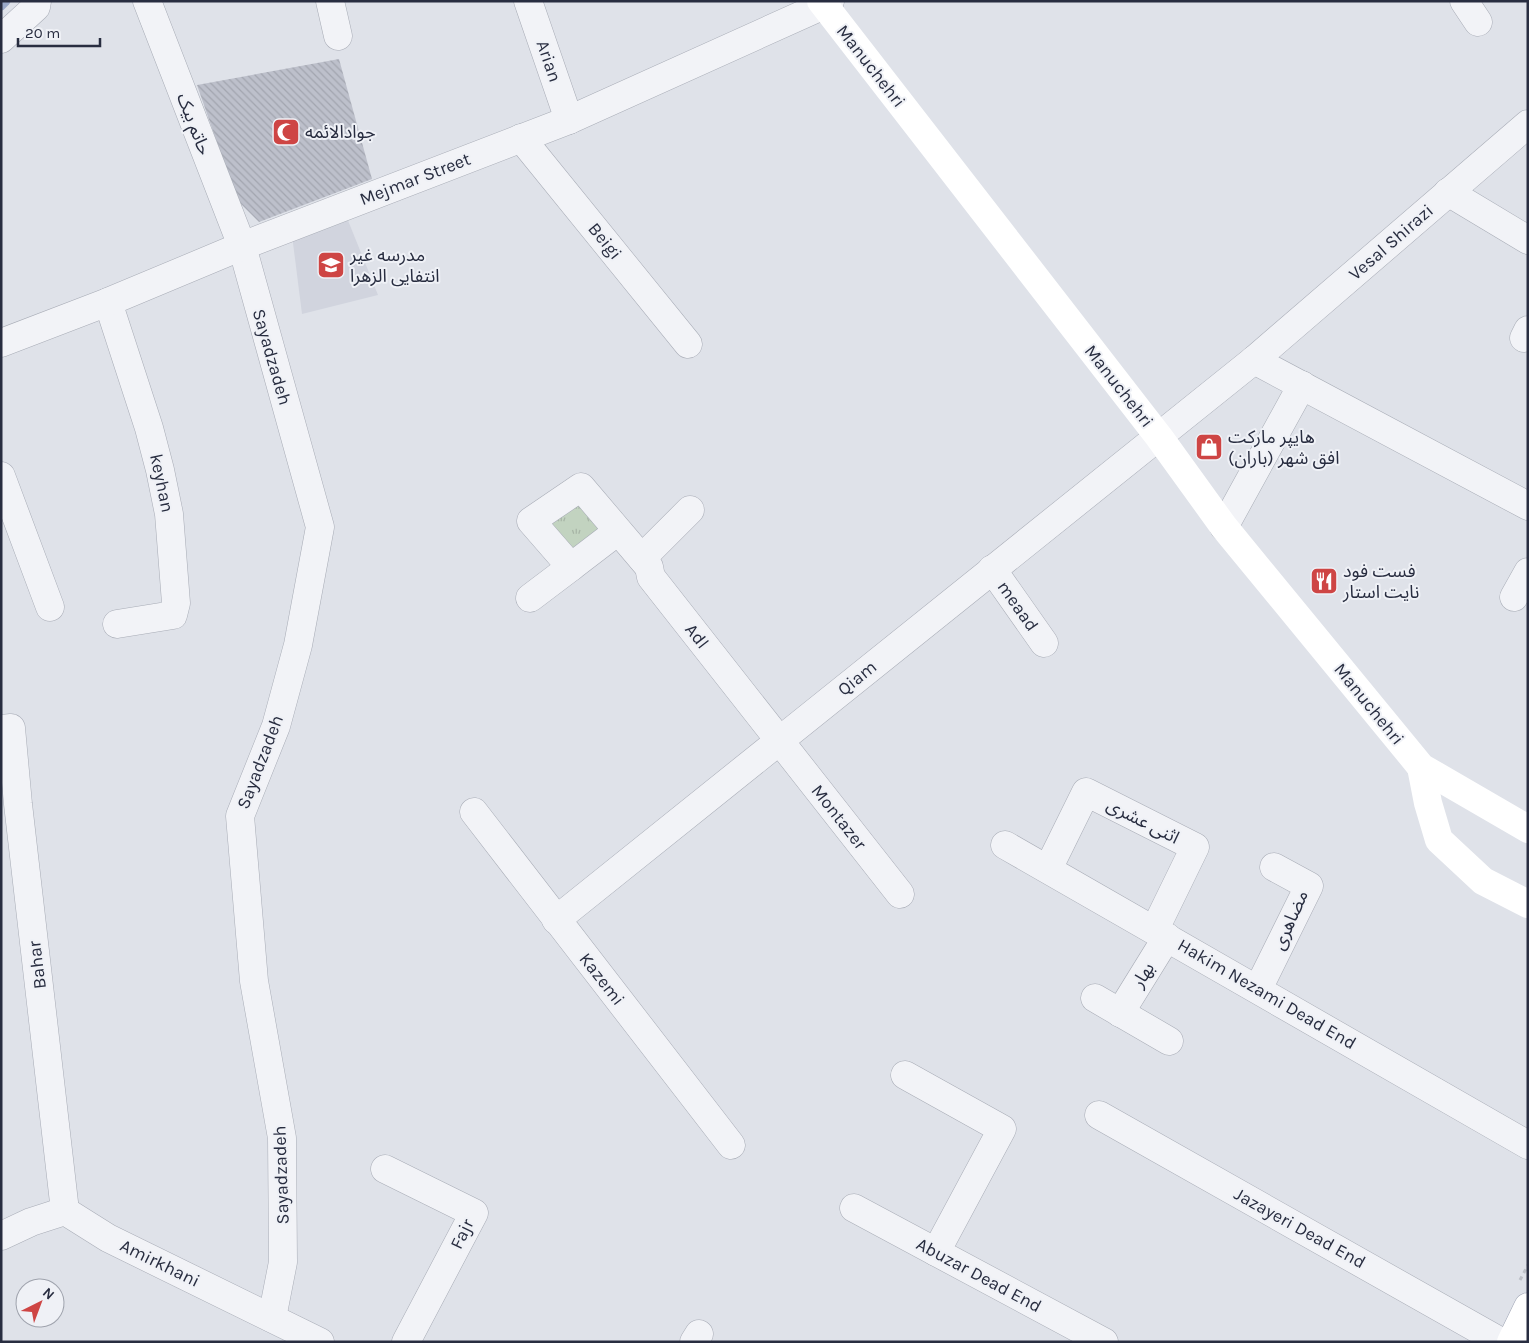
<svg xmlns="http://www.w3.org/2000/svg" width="1529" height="1343" font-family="Karla,'Noto Sans Arabic',sans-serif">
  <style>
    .built { fill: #d1d4de }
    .park { fill: url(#park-tufts) }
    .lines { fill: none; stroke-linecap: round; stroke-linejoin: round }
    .stream { stroke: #9aa9c9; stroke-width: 9 }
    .building { fill: url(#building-back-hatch) }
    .minor-casing { stroke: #a8acb6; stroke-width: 29 }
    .tertiary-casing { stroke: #a8acb6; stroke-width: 29 }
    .primary-casing { stroke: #9fa4b4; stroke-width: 29 }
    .path { stroke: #bdc0c7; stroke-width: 3; stroke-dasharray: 4 4; stroke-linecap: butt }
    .minor { stroke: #f2f3f7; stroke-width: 28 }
    .tertiary { stroke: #f2f3f7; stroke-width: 28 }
    .secondary { stroke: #fff; stroke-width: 28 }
    .primary { stroke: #fff; stroke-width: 28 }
    .labels { text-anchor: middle; stroke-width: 4; stroke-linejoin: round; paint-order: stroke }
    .street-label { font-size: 18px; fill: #282d40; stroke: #eff1f6 }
    .poi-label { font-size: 18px; fill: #282d40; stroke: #eff1f6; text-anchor: start }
  </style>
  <defs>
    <pattern id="park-tufts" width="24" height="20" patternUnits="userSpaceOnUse" patternTransform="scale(1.25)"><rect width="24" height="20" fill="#c2d3c0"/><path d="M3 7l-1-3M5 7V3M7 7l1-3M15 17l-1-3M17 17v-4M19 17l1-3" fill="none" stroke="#a7b5a6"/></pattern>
    <pattern id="building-back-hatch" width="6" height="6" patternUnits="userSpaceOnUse" patternTransform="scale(1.25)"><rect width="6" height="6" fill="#bdc0cb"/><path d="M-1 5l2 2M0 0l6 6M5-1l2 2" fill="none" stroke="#a2a5af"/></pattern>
  </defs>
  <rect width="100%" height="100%" fill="#dfe2e9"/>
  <polygon class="built" points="345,213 378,295 302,314 292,235"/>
  <polygon class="park" points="580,497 607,529 572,554 544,522"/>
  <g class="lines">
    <polyline class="stream" points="1,6 6,1"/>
  </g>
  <polygon class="building" points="339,59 372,179 259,222 237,200 197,85"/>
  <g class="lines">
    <g class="minor-casing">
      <g id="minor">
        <polyline points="147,1 242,246 320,527 298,645 276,726 240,816 254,981 282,1138 283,1262 272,1318"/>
        <polyline points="330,1 338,36"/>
        <polyline points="528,1 569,120"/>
        <polyline points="1464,1 1478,22"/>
        <polyline points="521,138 688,344"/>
        <polyline points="1448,192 1528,240"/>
        <polyline points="108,302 149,428 160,470 169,514 176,603 173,615 117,624"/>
        <polyline points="1524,338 1528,330"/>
        <polyline points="1254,360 1528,506"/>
        <polyline points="1,476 50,607"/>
        <polyline points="1224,527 1302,385"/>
        <polyline points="618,531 571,567 531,521 581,487 649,567 651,577 900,894"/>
        <polyline points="642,558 690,510"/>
        <polyline points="992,569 1044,643"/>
        <polyline points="1514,597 1528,572"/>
        <polyline points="530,598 571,567"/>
        <polyline points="1,729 11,728 18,804 65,1211"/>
        <polyline points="474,812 731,1145"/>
        <polyline points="1005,845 1528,1145"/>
        <polyline points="1048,869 1086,792 1195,847 1155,929"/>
        <polyline points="556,920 1254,360 1528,124"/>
        <polyline points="1258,989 1309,886 1274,867"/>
        <polyline points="1095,998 1169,1041"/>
        <polyline points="1120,1013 1167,937"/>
        <polyline points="905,1075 1002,1129 936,1252"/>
        <polyline points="1099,1115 1501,1342"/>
        <polyline points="385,1169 474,1213 406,1342"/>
        <polyline points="854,1208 1104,1342"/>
        <polyline points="1,1236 31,1222 65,1211 108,1238 320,1342"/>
        <polyline points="694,1342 699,1334"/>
      </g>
    </g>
    <g class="tertiary-casing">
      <g id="tertiary">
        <polyline points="1,39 36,7 37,1"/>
        <polyline points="1,343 108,302 242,246 569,120 824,5 830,1"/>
      </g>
    </g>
    <g class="primary-casing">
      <polyline id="primary" points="1511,1342 1528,1307"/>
    </g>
    <polyline class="path" points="1520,1280 1528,1265"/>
    <use href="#minor" class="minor"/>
    <use href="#tertiary" class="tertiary"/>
    <g class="secondary">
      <polyline points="821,1 1159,437 1224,527 1421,767 1528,829"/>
      <polyline points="1421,767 1428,803 1439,840 1483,881 1528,904"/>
    </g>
    <use href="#primary" class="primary"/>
  </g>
  <defs>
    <g id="mosque-square" transform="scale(1.4375)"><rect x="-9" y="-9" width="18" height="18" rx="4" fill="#ce4544" stroke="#eff1f6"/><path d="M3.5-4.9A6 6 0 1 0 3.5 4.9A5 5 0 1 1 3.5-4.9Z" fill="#fff"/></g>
    <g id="school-square" transform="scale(1.4375)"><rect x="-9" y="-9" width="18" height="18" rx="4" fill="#ce4544" stroke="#eff1f6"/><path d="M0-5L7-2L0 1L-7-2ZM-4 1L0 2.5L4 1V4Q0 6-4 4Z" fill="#fff"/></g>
    <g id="shop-square" transform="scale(1.4375)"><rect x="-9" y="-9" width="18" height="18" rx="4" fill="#ce4544" stroke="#eff1f6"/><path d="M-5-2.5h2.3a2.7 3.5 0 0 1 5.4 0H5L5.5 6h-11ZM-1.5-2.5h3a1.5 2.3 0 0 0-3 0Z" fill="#fff"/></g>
    <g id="restaurant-square" transform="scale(1.4375)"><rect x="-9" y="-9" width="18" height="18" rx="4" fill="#ce4544" stroke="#eff1f6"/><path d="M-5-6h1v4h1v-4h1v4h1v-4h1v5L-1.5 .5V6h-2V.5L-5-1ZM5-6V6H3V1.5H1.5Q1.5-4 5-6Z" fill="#fff"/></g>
  </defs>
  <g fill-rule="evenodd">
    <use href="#mosque-square" x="286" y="132"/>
    <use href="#school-square" x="331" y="265"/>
    <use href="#shop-square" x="1209" y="447"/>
    <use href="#restaurant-square" x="1324" y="581"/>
  </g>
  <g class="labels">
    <g class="street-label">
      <text transform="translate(549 61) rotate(71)" y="6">Arian</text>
      <text transform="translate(871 66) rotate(52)" y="6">Manuchehri</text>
      <text transform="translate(194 124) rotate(69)" y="6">حاتم بیک</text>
      <text transform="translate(415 179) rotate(-21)" y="6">Mejmar Street</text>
      <text transform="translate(605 241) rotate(51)" y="6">Beigi</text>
      <text transform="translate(1391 242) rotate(-41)" y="6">Vesal Shirazi</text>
      <text transform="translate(272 357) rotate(74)" y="6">Sayadzadeh</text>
      <text transform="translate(1119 386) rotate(52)" y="6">Manuchehri</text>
      <text transform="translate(162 483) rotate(78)" y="6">keyhan</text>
      <text transform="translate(1018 606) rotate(55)" y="6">meaad</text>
      <text transform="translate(697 636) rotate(52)" y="6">Adl</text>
      <text transform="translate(857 678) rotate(-39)" y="6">Qiam</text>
      <text transform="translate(1369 704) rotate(51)" y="6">Manuchehri</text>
      <text transform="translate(260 762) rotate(-69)" y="6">Sayadzadeh</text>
      <text transform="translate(839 817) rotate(52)" y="6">Montazer</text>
      <text transform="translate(1143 821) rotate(27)" y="6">اثنی عشری</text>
      <text transform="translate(1290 920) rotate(-66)" y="6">مضاهری</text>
      <text transform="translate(37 965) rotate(-97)" y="6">Bahar</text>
      <text transform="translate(1143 975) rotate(-58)" y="6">بهار</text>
      <text transform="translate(602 979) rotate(52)" y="6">Kazemi</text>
      <text transform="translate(1267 994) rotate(30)" y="6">Hakim Nezami Dead End</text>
      <text transform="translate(281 1175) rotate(-92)" y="6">Sayadzadeh</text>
      <text transform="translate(1300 1228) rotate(29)" y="6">Jazayeri Dead End</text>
      <text transform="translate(462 1234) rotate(-64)" y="6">Fajr</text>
      <text transform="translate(160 1263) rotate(26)" y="6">Amirkhani</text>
      <text transform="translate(979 1275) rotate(28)" y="6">Abuzar Dead End</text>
    </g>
    <g class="poi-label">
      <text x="305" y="138">جوادالائمه</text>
      <text x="350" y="261">مدرسه غیر<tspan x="350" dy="21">انتفایی الزهرا</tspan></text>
      <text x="1228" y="443">هایپر مارکت<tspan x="1228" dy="21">افق شهر (باران)</tspan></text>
      <text x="1343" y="577">فست فود<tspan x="1343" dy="21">نایت استار</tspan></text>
    </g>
  </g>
  <rect width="1529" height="1343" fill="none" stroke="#282d40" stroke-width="5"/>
  <g transform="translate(40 1303) rotate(42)"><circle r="24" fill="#eff1f6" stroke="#9fa3ad"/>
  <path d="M0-4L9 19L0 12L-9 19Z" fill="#ce4544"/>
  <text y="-8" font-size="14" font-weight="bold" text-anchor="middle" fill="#282d40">N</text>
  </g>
  <path d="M18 38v8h82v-8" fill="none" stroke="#282d40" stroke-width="2.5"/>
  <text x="25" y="38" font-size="15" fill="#282d40" stroke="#eff1f6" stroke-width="4" paint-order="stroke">20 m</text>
</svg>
